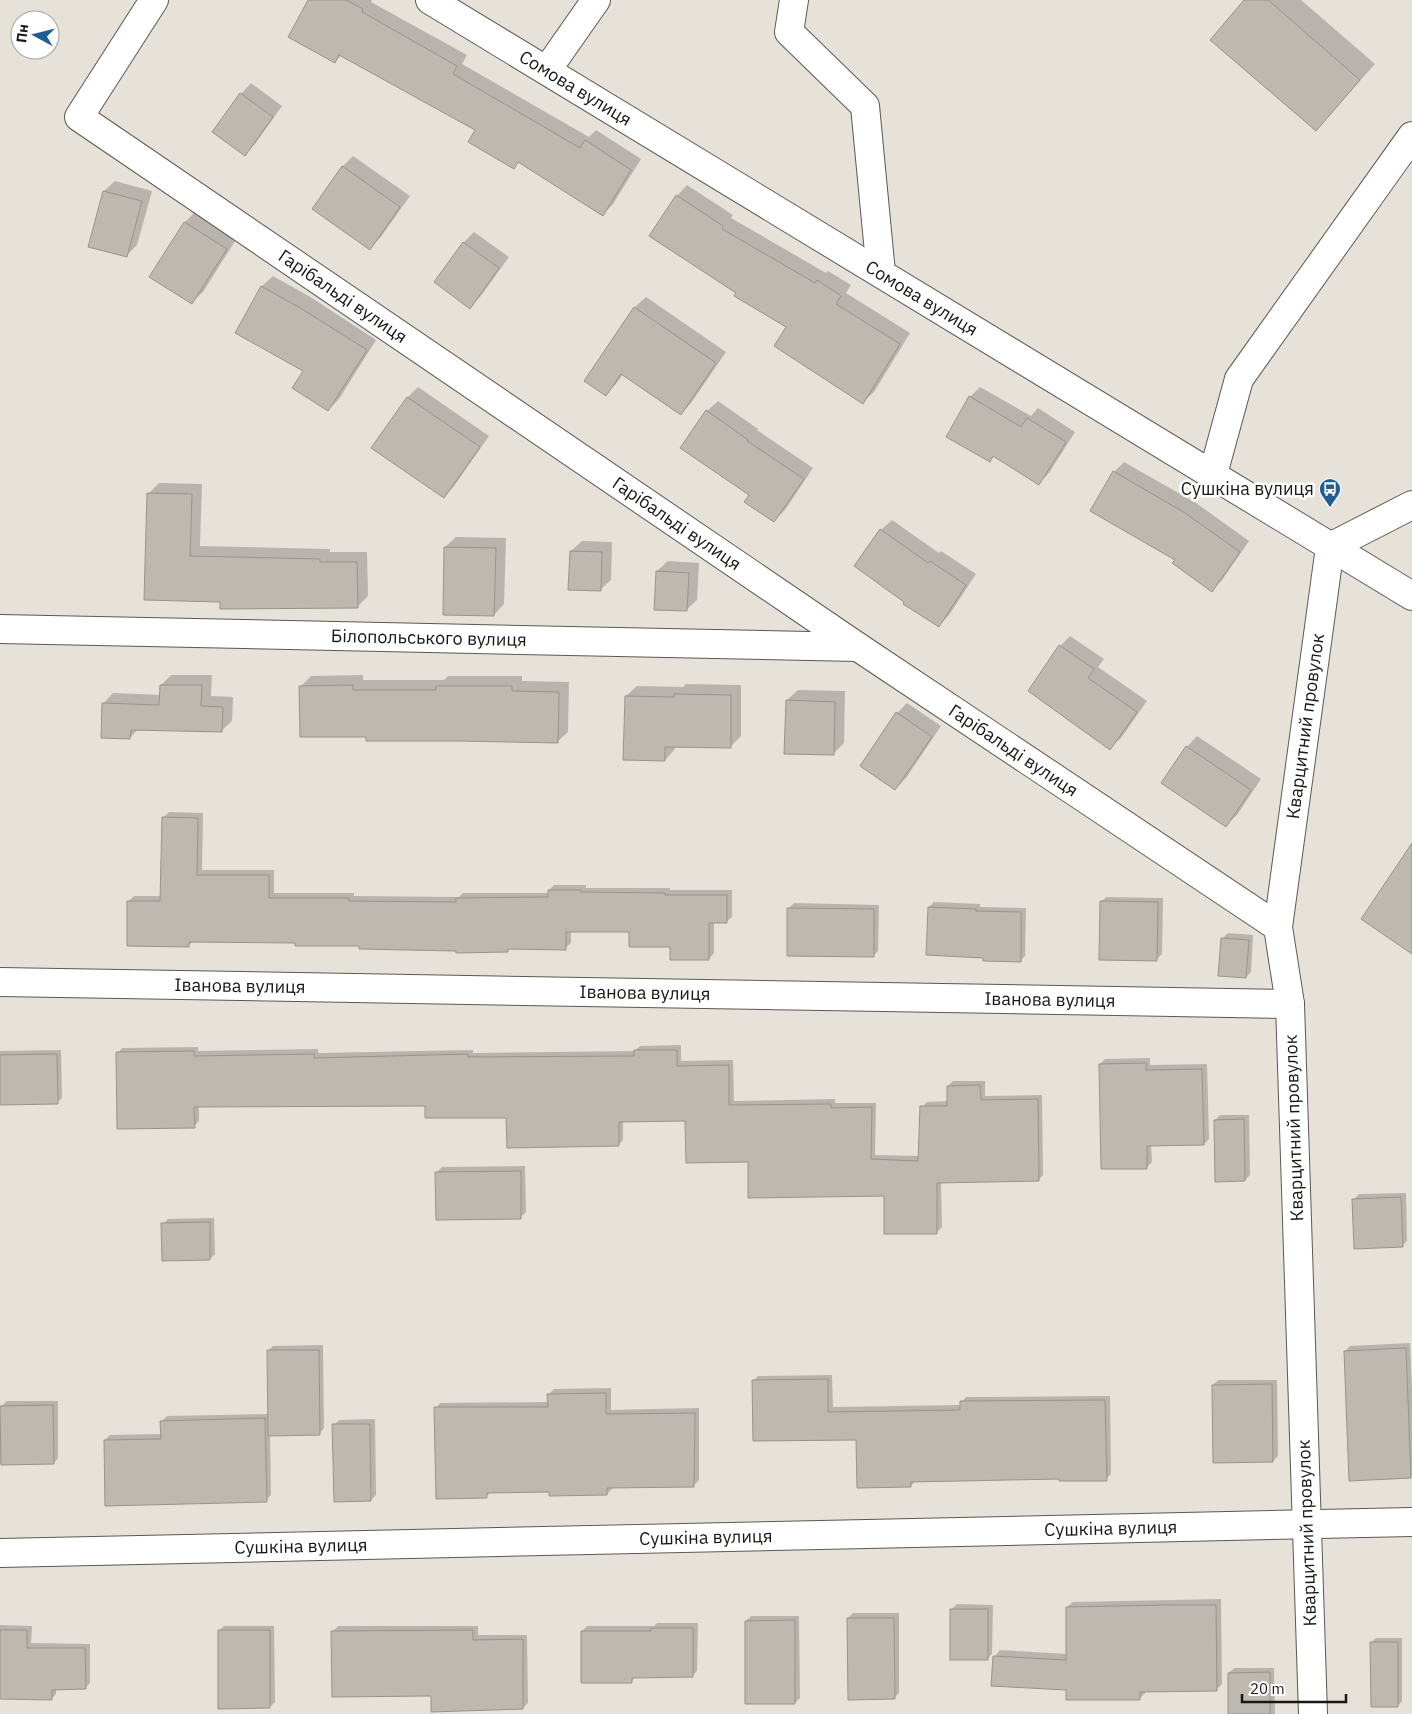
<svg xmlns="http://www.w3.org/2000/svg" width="1412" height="1714" font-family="'IBM Plex Sans',sans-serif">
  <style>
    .shadow { fill: #0003 }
    .building { fill: #bdb9b0; stroke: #98938b }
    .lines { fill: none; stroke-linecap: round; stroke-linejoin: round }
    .minor-casing { stroke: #5d5851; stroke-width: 30 }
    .major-casing { stroke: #5d5851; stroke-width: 30 }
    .minor { stroke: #fff; stroke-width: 28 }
    .major { stroke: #fff; stroke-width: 28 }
    .labels { text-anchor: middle; stroke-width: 5; stroke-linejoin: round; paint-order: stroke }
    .street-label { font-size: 18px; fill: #191714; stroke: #fff }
    .poi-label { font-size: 18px; fill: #191714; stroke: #fff; text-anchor: end }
  </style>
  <rect width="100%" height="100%" fill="#e6e1d9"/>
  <g class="shadow">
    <polygon points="309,0 372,0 371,2 467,55 462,64 589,137 596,130 641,159 613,204 603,214 520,161 514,167 476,129 342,55 335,61"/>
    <polygon points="1245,0 1301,0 1375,64 1316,130"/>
    <polygon points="251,83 282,106 255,144 245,154 241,94"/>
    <polygon points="353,156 410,196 380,238 370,248 313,208 343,166"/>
    <polygon points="115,181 152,191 137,245 126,256 104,191"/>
    <polygon points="687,185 733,215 731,218 826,273 828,271 851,285 846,293 910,333 874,392 863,402 788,326 737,292 677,196"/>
    <polygon points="195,212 237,238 203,292 192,302 151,277 185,222"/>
    <polygon points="474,232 509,257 480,297 470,307 435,282 464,242"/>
    <polygon points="273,276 312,298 376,340 339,399 328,410 305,371 236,332 262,286"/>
    <polygon points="646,297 726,352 691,403 681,414 623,374 616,384 606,394 586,380 635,307"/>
    <polygon points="418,387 489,436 454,486 444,497 373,448 408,397"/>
    <polygon points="980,387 1031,416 1038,408 1075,432 1049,473 1039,483 995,455 989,461 970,397"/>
    <polygon points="718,401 758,429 757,430 813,468 785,510 774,521 751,495 707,411"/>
    <polygon points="1124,462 1196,503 1249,541 1222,580 1212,590 1176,560 1114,472"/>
    <polygon points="159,483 202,484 200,546 330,549 330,552 367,552 368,596 357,607 145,598 148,494"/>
    <polygon points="892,520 939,553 941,551 976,574 949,615 939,625 856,566 881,530"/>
    <polygon points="456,537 506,538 504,604 494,615 445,547"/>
    <polygon points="582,541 612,542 611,580 600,590 571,551"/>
    <polygon points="668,561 699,563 697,600 686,610 657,571"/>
    <polygon points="1070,636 1104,659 1098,667 1147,701 1121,738 1110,748 1060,646"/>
    <polygon points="171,675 212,675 211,696 233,697 232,721 221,731 138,729 130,738 103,704 113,693 161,695 161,685"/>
    <polygon points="363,675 363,680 444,680 448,676 522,676 522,681 569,682 568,732 557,742 367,735 301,686 311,676"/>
    <polygon points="686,684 741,685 741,736 730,747 675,746 675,749 665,760 626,696 637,686 683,687"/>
    <polygon points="798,690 845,691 844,743 833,754 787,700"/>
    <polygon points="907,703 941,726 906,778 895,789 897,713"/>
    <polygon points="1197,736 1261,779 1237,815 1226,825 1187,747"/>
    <polygon points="169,812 203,813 202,870 274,870 274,893 354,893 354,896 459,897 463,893 549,893 549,890 554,885 586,885 586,888 670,888 670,890 732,890 732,917 726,922 714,922 714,953 709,959 630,930 571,931 571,943 565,948 510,948 507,951 296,942 193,941 188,946 129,901 134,896 162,896 163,818"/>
    <polygon points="1106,897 1163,898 1162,954 1157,959 1101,902"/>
    <polygon points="934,902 980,904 980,907 1026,908 1025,956 1020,961 984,956 929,907"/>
    <polygon points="794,903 879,905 878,951 873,956 789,908"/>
    <polygon points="1228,933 1253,935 1251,972 1246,977 1223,938"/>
    <polygon points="681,1045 681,1061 733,1060 734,1101 835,1099 835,1103 876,1103 875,1155 920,1156 922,1107 927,1102 948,1101 948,1086 953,1081 985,1081 985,1096 1042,1095 1043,1175 1038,1180 941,1182 942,1227 937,1232 885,1194 749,1161 687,1119 623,1120 623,1140 618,1145 508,1116 426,1105 199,1106 199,1121 194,1126 118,1053 122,1048 198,1047 198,1051 318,1049 318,1053 473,1050 473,1053 635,1051 640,1046"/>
    <polygon points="61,1050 62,1098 57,1103 0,1104 0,1051"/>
    <polygon points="1150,1058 1150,1065 1207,1064 1209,1139 1204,1144 1151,1144 1152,1162 1147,1167 1100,1064 1105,1059"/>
    <polygon points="1220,1115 1249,1115 1250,1175 1245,1180 1215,1120"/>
    <polygon points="525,1166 526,1212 521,1217 437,1172 442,1167"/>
    <polygon points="1406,1193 1407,1241 1402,1246 1354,1199 1359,1194"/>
    <polygon points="214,1218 215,1254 210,1259 163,1224 168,1219"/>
    <polygon points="1410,1343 1412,1389 1412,1475 1411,1477 1345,1351 1350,1346"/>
    <polygon points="323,1345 324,1428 320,1433 270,1434 271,1495 266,1500 105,1440 110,1435 162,1434 162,1421 167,1416 269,1414 268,1351 273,1346"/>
    <polygon points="832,1375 833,1407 962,1405 962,1402 966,1397 1110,1396 1111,1474 1106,1479 1060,1478 916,1481 910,1486 858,1438 753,1381 758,1376"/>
    <polygon points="1218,1380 1277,1380 1278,1456 1273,1461 1213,1385"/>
    <polygon points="611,1388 611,1410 699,1408 699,1480 694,1485 612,1487 612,1489 607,1494 550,1491 491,1492 486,1496 436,1408 440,1403 549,1402 549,1394 554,1389"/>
    <polygon points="7,1401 58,1401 58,1458 54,1463 0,1464 0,1410 2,1410 2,1406"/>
    <polygon points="375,1419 376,1495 371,1500 334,1425 339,1420"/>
    <polygon points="1221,1599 1222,1684 1217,1689 1145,1690 1145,1693 1140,1698 1068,1689 993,1685 995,1656 1000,1650 1067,1654 1067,1607 1073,1602"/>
    <polygon points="957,1604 993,1605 992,1654 987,1659 952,1609"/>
    <polygon points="853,1613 899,1613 899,1693 894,1698 848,1618"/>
    <polygon points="751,1616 799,1616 800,1698 795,1703 746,1621"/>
    <polygon points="657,1623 698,1623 697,1671 692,1676 636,1676 631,1682 582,1631 587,1626 654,1626"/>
    <polygon points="0,1625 32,1626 31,1643 90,1644 90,1683 85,1688 56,1688 56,1694 51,1699 0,1698"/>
    <polygon points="224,1626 274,1626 275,1702 270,1707 219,1631"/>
    <polygon points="338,1626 478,1626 478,1635 527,1635 528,1703 523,1708 333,1631"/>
    <polygon points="1376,1638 1402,1638 1402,1701 1398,1706 1371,1643"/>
    <polygon points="1234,1668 1274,1668 1275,1714 1229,1714 1229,1673"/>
  </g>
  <g class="building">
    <polygon points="308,0 346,0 363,9 362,12 457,66 453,74 580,148 585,140 631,170 603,216 518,162 514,169 468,142 475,130 339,55 335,63 288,37"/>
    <polygon points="1244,0 1268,0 1360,80 1316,131 1210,40"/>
    <polygon points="240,93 273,117 245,156 212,132"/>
    <polygon points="342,166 400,207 370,250 312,209"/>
    <polygon points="103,191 142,201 127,257 88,247"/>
    <polygon points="676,195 723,226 722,229 815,283 817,280 841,296 836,304 900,344 863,404 774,346 786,327 734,296 736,293 649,236"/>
    <polygon points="184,222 227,249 192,304 149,277"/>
    <polygon points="463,242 499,268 470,309 434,282"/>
    <polygon points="261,286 302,309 367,350 328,411 292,388 303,371 235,333"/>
    <polygon points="634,307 716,363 681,415 621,374 606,396 584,381"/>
    <polygon points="969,396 1021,427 1027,418 1066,442 1039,485 993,456 990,462 946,437"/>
    <polygon points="407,397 480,447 444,498 371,448"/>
    <polygon points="706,410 748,440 747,441 804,479 774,522 744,502 749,495 680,448"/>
    <polygon points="1113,471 1185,513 1240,552 1212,592 1172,563 1175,560 1090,511"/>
    <polygon points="147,493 192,494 190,556 320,559 320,562 357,562 358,608 220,609 220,602 144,600"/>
    <polygon points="880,529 928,563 930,561 966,585 939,627 903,604 904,602 854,566"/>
    <polygon points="444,547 496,548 494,616 443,615"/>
    <polygon points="570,551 602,552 601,591 568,590"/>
    <polygon points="656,571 689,573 687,611 654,610"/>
    <polygon points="1059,645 1094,669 1088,678 1137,712 1110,750 1028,691"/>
    <polygon points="160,685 202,685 201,706 223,707 222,732 131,730 130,739 101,738 102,703 159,705"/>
    <polygon points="353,685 353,690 436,690 436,686 512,686 512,691 559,692 558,743 459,741 366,741 366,737 300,737 299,686"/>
    <polygon points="674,694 731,695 731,748 665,747 665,761 623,760 625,696 674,697"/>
    <polygon points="786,700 835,702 834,755 784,754"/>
    <polygon points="896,712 932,737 895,790 860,766"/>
    <polygon points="1186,746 1251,790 1226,827 1161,783"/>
    <polygon points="162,817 198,818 197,875 269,875 269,898 349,898 349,901 456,902 456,898 548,897 548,890 581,890 581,892 665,893 665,895 727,895 727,923 709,923 709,960 670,960 670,947 629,947 629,932 566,932 566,950 508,949 508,952 456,953 456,951 359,949 359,946 295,946 295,943 189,942 189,947 127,946 127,901 160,901"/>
    <polygon points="1412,843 1412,954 1361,919"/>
    <polygon points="1100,901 1158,902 1157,961 1099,960"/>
    <polygon points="928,907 976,909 976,911 1021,912 1021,962 983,961 983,958 926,955"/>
    <polygon points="787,908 874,909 874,957 787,956"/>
    <polygon points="1221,938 1249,940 1246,978 1218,976"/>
    <polygon points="634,1050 677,1050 677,1066 729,1065 729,1105 831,1104 831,1108 872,1107 871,1159 918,1161 920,1106 947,1106 947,1086 980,1085 981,1100 1038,1099 1039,1181 937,1183 937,1234 884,1234 884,1196 748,1198 748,1162 686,1163 685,1121 619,1122 619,1146 507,1148 506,1118 425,1118 425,1106 194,1107 195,1128 117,1129 116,1052 194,1051 194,1056 314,1054 314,1058 468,1054 468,1057 634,1056"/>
    <polygon points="57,1054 58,1104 0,1105 0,1055"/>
    <polygon points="1146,1063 1146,1070 1202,1069 1204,1145 1147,1146 1147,1169 1101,1169 1099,1064"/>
    <polygon points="1244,1119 1245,1181 1215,1182 1214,1120"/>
    <polygon points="521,1171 521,1219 436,1220 435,1172"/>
    <polygon points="1401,1197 1403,1247 1354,1249 1352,1199"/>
    <polygon points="210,1222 210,1260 162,1261 161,1223"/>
    <polygon points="1406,1348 1411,1478 1349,1481 1344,1351"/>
    <polygon points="267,1350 319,1350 320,1435 268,1436"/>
    <polygon points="828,1379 828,1412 960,1410 960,1401 1105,1400 1107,1481 1059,1481 1059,1479 911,1482 911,1487 857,1488 856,1440 753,1441 752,1380"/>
    <polygon points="1272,1384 1273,1462 1213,1463 1212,1385"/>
    <polygon points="606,1393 606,1414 695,1413 694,1487 607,1488 607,1495 549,1496 549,1492 487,1493 487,1498 436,1499 434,1407 548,1407 547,1394"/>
    <polygon points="53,1405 54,1464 1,1465 0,1406"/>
    <polygon points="265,1418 267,1502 105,1506 104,1440 161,1439 160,1421"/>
    <polygon points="332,1424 370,1424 371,1501 334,1502"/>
    <polygon points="1166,1605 1216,1605 1217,1691 1140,1692 1140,1700 1066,1700 1066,1690 991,1686 993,1656 1066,1660 1066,1607"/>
    <rect x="950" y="1609" width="38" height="51"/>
    <polygon points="847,1618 894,1618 895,1699 848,1700"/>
    <polygon points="795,1620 795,1704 745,1704 745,1621"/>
    <polygon points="651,1628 693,1628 693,1677 632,1678 632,1683 581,1683 581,1631 651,1631"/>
    <polygon points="0,1630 27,1630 27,1648 85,1648 86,1689 52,1690 52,1700 0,1699"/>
    <polygon points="218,1630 270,1630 270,1708 218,1709"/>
    <polygon points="473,1630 473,1640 523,1639 523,1709 431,1712 431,1696 332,1697 331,1631"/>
    <polygon points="1370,1642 1398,1642 1398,1707 1371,1707"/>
    <polygon points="1270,1672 1270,1714 1228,1714 1228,1673"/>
  </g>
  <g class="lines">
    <g class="minor-casing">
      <g id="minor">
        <path id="s1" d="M154,0L79,117L858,647L1278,927"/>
        <polyline points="794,0 789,32 865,106 881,273"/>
        <polyline points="547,70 596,0"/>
        <polyline points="1213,474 1239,379 1412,136"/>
        <path id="s2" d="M0,629L858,647"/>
        <path id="s3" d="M0,982L1290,1004"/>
        <path id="s4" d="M0,1553L1412,1522"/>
        <path id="s5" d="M1313,1714L1290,1004L1278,927L1330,547L1412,505"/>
      </g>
    </g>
    <g class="major-casing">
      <g id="major">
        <path id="s6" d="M430,0L1412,596"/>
      </g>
    </g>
    <use href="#minor" class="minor"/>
    <use href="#major" class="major"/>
  </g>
  <defs>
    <g id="bus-pin" transform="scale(1.125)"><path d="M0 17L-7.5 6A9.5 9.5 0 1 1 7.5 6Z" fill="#1f5d93" stroke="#fff"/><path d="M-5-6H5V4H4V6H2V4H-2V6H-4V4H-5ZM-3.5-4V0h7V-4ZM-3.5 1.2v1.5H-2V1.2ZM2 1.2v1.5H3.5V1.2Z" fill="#fff"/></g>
  </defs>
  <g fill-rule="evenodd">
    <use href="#bus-pin" x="1330" y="489"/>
  </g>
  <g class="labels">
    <g class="street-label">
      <text dy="6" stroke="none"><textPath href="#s6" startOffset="170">Сомова вулиця</textPath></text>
      <text dy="6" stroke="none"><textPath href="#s1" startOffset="458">Гарібальді вулиця</textPath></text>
      <text dy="6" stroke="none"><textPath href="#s6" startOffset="575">Сомова вулиця</textPath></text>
      <text dy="6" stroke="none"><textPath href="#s1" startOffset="862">Гарібальді вулиця</textPath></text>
      <text dy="6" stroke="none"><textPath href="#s2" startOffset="429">Білопольського вулиця</textPath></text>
      <text dy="6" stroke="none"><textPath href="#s5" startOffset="991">Кварцитний провулок</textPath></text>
      <text dy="6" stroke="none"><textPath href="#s1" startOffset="1268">Гарібальді вулиця</textPath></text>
      <text dy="6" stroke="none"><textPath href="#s3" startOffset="240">Іванова вулиця</textPath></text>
      <text dy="6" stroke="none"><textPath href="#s3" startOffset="645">Іванова вулиця</textPath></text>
      <text dy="6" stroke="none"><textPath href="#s3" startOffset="1050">Іванова вулиця</textPath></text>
      <text transform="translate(1294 1128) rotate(-92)" y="6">Кварцитний провулок</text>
      <text dy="6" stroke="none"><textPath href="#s4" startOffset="1111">Сушкіна вулиця</textPath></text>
      <text transform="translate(1307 1533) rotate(-92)" y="6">Кварцитний провулок</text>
      <text dy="6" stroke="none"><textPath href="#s4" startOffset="706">Сушкіна вулиця</textPath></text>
      <text dy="6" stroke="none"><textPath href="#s4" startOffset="301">Сушкіна вулиця</textPath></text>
    </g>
    <g class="poi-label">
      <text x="1314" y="495">Сушкіна вулиця</text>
    </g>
  </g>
  <g transform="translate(35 35) rotate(277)"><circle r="24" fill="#ffffff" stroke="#a3a2a1"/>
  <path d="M0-4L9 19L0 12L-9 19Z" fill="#1f5d93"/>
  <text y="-8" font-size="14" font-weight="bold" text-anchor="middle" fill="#191714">Пн</text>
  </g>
  <path d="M1242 1694v8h104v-8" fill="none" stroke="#191714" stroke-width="2.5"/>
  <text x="1250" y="1694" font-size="15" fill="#191714" stroke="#ffffff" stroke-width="4" paint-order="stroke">20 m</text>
</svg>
